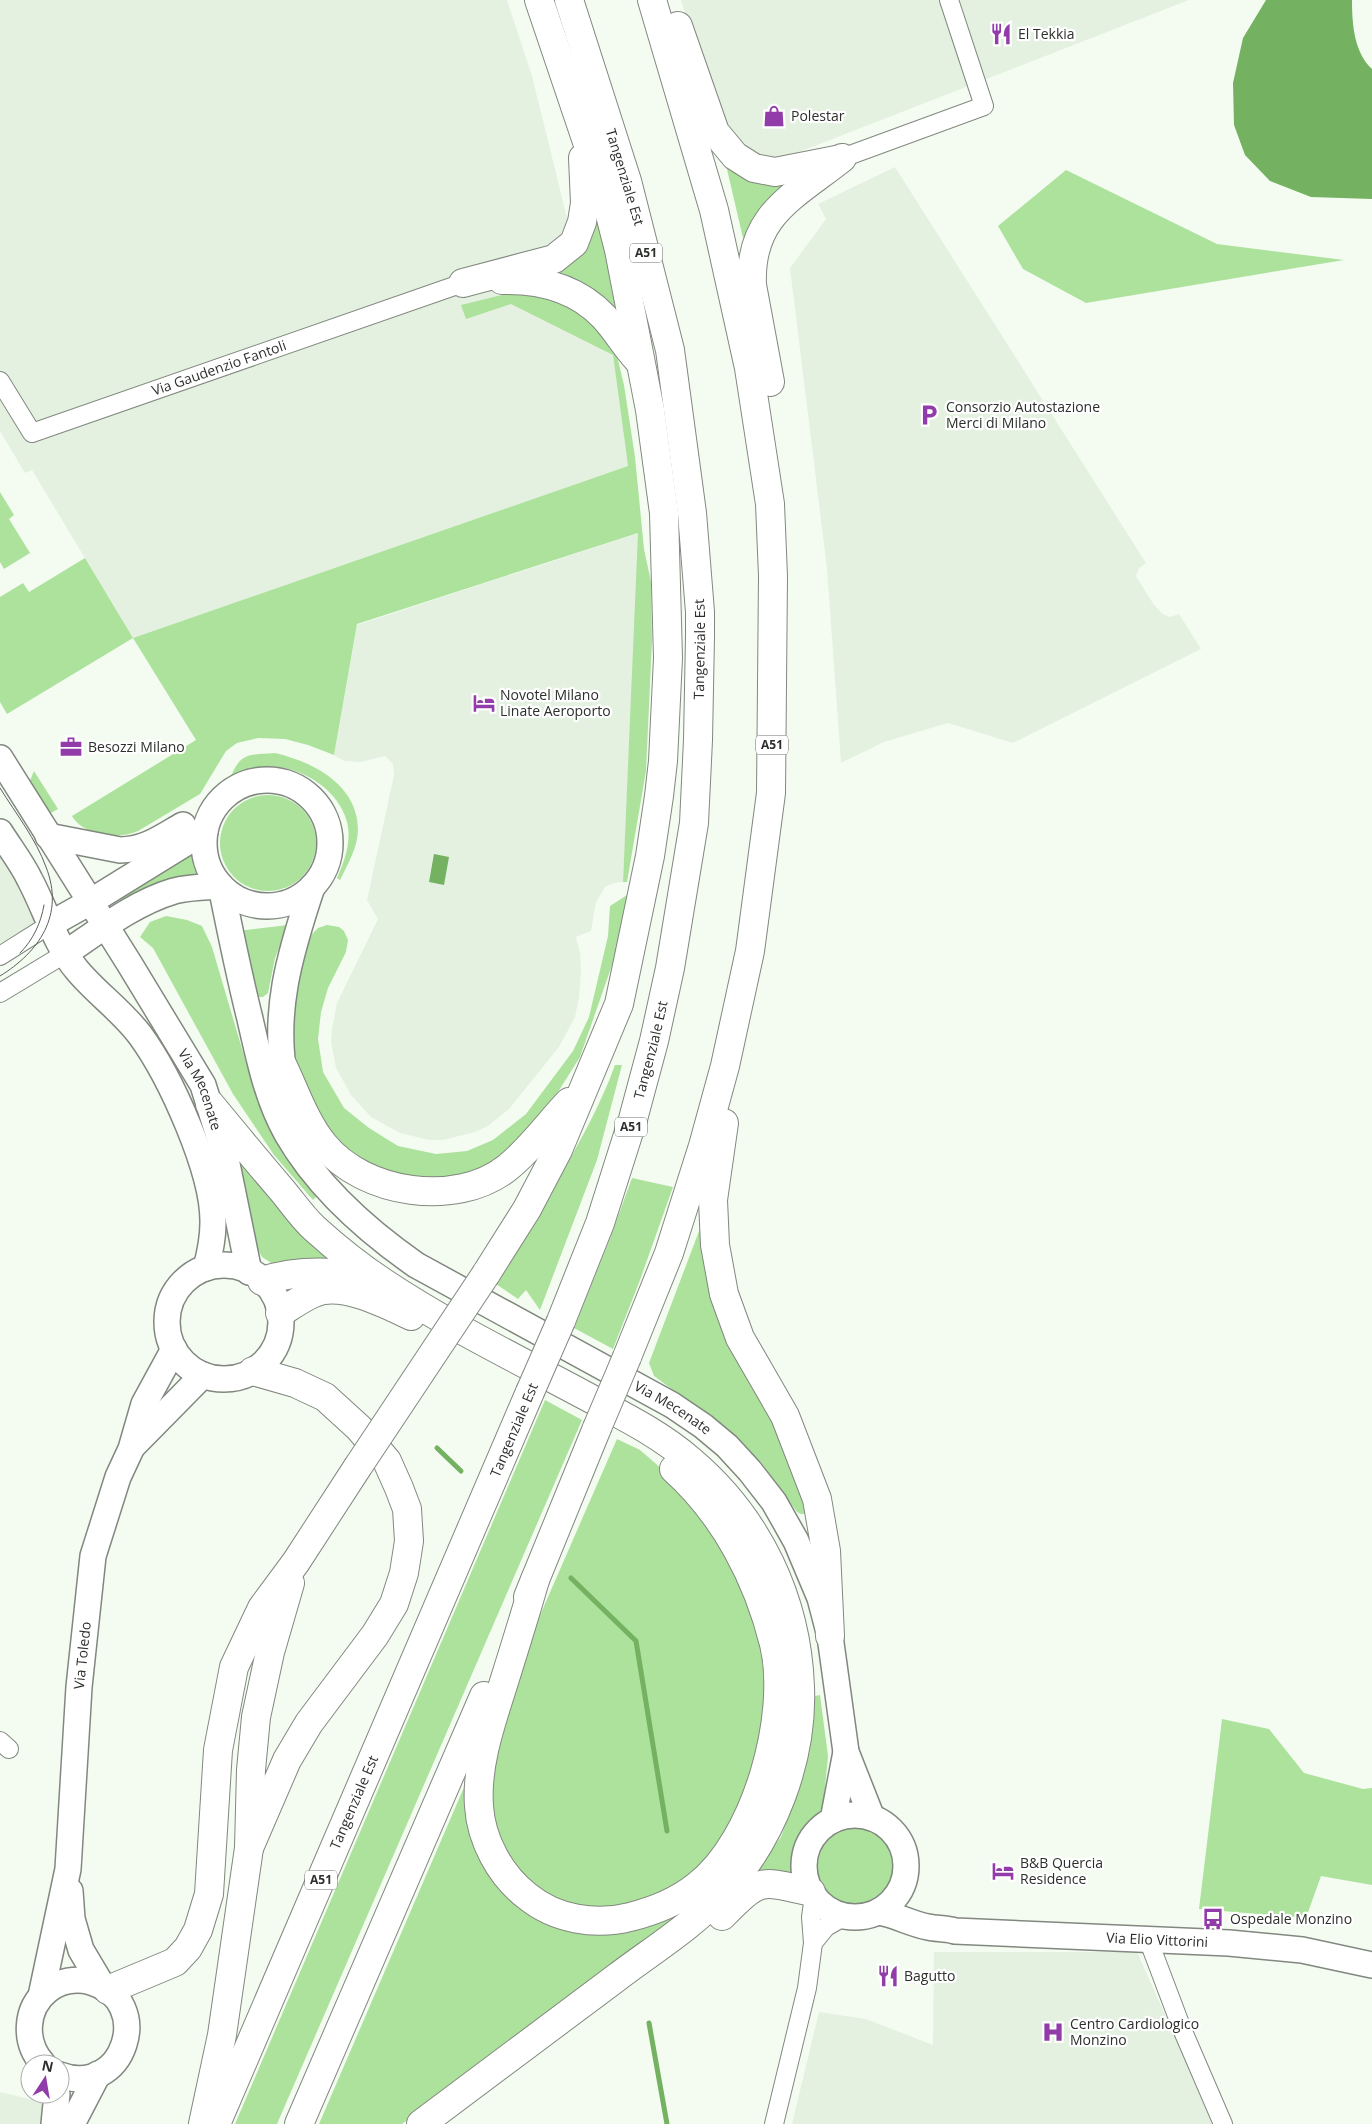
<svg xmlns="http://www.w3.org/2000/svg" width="1372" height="2124" font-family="'Open Sans',sans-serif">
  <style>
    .built { fill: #e4f1e0 }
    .green { fill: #ace29c }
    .water { fill: #74b161 }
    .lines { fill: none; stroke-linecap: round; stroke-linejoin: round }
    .stream { stroke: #74b161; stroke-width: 5 }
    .street-casing { stroke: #81887f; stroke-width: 20 }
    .secondary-casing { stroke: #81887f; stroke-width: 28 }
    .highway-casing { stroke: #81887f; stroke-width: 30 }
    .street { stroke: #fff; stroke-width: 18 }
    .secondary { stroke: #fff; stroke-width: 25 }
    .highway { stroke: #fff; stroke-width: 28 }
    .tram { stroke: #5c605b; stroke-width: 1 }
    .highway-bridge-casing { stroke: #81887f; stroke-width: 30; stroke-linecap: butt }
    .highway-bridge { stroke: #fff; stroke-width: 28 }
    .labels { text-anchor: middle; stroke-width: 4.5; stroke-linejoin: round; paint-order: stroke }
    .shield { fill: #fff; stroke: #6b6d6b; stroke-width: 1 }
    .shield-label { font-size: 12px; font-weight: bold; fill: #2c2f2b }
    .poi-label { font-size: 14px; fill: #2c2f2b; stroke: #fff; text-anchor: start }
    .street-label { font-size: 14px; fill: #2c2f2b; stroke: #fff }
  </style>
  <rect width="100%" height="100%" fill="#f4fcf2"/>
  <g class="built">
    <polygon points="0,0 507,0 532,76 568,222 613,355 628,466 133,638 32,470 25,473 0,431"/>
    <polygon points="681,0 1189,0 776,161 746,156 725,135"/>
    <polygon points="895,167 1146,563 1139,568 1136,576 1144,589 1154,605 1163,614 1170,617 1179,614 1201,649 1013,743 948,723 884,742 841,763 827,569 790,268 826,219 818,204"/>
    <polygon points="639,533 623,882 614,883 605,887 596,902 591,931 576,937 580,953 581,971 579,998 575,1017 559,1047 509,1109 488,1126 475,1132 443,1140 429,1140 400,1133 371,1117 351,1095 336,1068 331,1042 332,1028 337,1003 378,919 367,900 394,775 393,764 385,756 360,762 344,761 334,755 357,625"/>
    <polygon points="0,834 47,924 0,953"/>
    <polygon points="934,1952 1137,1952 1214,2124 792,2124 819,2012 866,2019 933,2045"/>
    <polygon points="0,2092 66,2108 58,2124 0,2124"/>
  </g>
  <g class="green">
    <polygon points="726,165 785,185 746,240 743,238"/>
    <polygon points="1066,170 1217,244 1344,260 1086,303 1023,269 998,226"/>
    <polygon points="597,210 617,317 547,272"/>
    <path d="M527,289L588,313L617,356L624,385L635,457L644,549L651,582L652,641L646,771L627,882H623L638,533L357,624L334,755L308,745L285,739L258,738L237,743L226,751L200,794L138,831C118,840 84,836 72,816L196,740L133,638L7,714L0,702V597L23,583L29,592L85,558L133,638L628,466L613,355L511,304L466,319L461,305Z"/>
    <polygon points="0,492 14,515 9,519 30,553 4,569 0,562"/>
    <path d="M275,753C313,762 357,784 358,829C358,847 348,864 340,880L337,878C344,862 352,841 347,822C339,789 297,763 263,767C251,769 241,775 231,780L230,779C240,752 249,755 275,753Z"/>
    <polygon points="34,771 58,809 49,814 29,783"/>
    <circle cx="268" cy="843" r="48"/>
    <polygon points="195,855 198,859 203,880 124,903 121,898 190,856"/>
    <polygon points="627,895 631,897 619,945 580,1057 546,1111 503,1156 477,1169 454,1177 434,1180 371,1169 341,1150 317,1121 299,1077 293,1043 291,1018 303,957 312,934 318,928 327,925 339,927 344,931 348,940 346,952 328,988 321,1012 318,1039 323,1072 344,1108 369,1128 398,1146 436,1154 467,1151 493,1140 526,1114 573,1051 589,1017 608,936 610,906"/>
    <polygon points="166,916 187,920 202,926 212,947 255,1093 284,1156 317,1196 313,1200 274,1155 233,1094 153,948 140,937 150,922"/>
    <polygon points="288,925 275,958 268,993 263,997 258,997 238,931"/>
    <path d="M615,1065H622L597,1160L540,1310L526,1290L518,1299L496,1284C519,1249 540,1212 561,1175C581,1139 601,1104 615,1065Z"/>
    <polygon points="229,1133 340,1264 279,1268 262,1257 252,1239"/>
    <polygon points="632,1178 673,1187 640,1280 613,1349 574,1328 609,1241"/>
    <polygon points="701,1226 811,1514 801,1514 797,1512 761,1462 700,1410 654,1376 649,1363"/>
    <polygon points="545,1400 582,1420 277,2124 235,2124"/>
    <polygon points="617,1439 640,1450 685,1489 735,1557 767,1658 766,1730 725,1842 683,1890 607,1913 552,1901 513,1873 488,1806 506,1693"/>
    <path d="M660,1450C672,1458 687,1466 697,1476C715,1493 734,1513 746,1534C785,1601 802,1684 784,1760C782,1766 779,1772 777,1778C758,1832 727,1875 687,1916L402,2124H319L471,1771L474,1772C474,1793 471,1818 478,1839C506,1919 589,1948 664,1913C677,1907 689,1901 700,1892C768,1832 796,1712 777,1626C768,1589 749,1550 728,1519C710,1493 683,1471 660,1450Z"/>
    <polygon points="820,1695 828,1756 824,1799 828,1801 797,1839 793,1853 792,1879 745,1884 781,1837 809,1754 815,1696"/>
    <polygon points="1222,1719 1269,1729 1304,1773 1363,1789 1372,1788 1372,1885 1321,1876 1306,1918 1199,1909"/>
    <circle cx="855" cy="1867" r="40"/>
  </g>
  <g class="water">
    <path d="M1266,0H1352C1352,24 1354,52 1372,69V199L1311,197L1270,181L1245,155L1234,125L1233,83L1243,38Z"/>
    <polygon points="434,854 449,857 444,885 429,882"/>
  </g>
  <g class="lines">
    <g class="stream">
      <polyline points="437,1448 461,1471"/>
      <polyline points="571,1578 636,1641 667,1831"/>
      <polyline points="649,2023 667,2124"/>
    </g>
    <g class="street-casing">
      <g id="street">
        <polyline points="842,158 984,106 949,0"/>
        <path id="s1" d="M0,381L32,433L463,283"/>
        <polyline points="0,956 49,925"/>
        <polyline points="0,993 66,953"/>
        <polyline points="0,1741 9,1749"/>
        <polyline points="1148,1939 1182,2029 1223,2124"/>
        <polyline points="813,1943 826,1927 845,1916"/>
        <polyline points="774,2124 807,1988 813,1943 811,1917 814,1896"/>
      </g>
    </g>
    <g class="secondary-casing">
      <g id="secondary">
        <path id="s2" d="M0,758L129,963L203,1085L226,1159L249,1272"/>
        <circle cx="267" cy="843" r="63"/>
        <path d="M0,832C10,848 22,863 30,880C46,910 55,944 77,970C96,993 122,1011 140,1035C170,1076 214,1172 213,1223C213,1239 210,1253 206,1268"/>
        <path d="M48,836L120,850C145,850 162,837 183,825"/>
        <polyline points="49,925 90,902 205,831"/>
        <path id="s3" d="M66,953C100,930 134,903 174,891C189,887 205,887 221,886C230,931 239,975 250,1019C259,1058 267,1099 287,1134C318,1188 366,1230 416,1265L672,1405L703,1426L727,1446L750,1471L774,1502L796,1541L820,1598L830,1636L846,1752L872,1818"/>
        <path d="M286,1085C271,1015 290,953 312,887"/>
        <circle cx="224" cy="1322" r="57"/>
        <polyline points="134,1445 203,1375"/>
        <circle cx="855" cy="1866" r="51"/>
        <polyline points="833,1820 846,1752"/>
        <polyline points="70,1891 72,1919 81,1950 103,1987"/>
        <path id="s4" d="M879,1912C896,1915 911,1924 928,1927C937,1929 945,1928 955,1931L1229,1943L1302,1950L1372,1965"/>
        <path id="s5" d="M41,1996L68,1869L79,1687L93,1556L118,1477L131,1449L144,1404L174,1349"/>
        <path d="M43,2064C24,2043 24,2009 48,1990C60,1981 76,1978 91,1982C156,2001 124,2099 60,2075"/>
        <polyline points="54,2124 57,2094"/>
        <polyline points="72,2124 98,2074"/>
      </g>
    </g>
    <g class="highway-casing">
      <g id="highway">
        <polyline points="678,26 715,132 735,156 754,168 775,172 836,160"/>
        <path d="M502,280C541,279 577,288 604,317C617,331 625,346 638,360"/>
        <polyline points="463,283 554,259 574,243 582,222 585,203 583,158"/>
        <path d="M770,382L752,285C749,215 793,197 842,158"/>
        <path d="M282,1064C295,1091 305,1122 324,1145C364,1194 456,1208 507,1168C531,1149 548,1124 569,1102"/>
        <path d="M210,1104C233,1132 257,1161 281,1189C292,1202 302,1217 314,1228C336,1248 360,1267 384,1283C447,1325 517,1359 584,1395C621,1415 659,1433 691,1461C758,1518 797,1599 800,1687C803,1759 773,1837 725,1890C693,1926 654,1949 616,1978C551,2027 486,2075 421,2124"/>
        <polyline points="724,1123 713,1200 715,1245 724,1294 740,1338 785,1416 817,1499 826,1551 830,1636"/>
        <polyline points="486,1274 527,1209 558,1150 619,1004 650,856 659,796 663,761 668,658 664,513 650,410 619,250 605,195 539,0"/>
        <path d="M262,1281C289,1272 320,1271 348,1274"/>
        <path d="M280,1313C291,1306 302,1298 314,1293C341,1281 386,1304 411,1316"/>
        <path id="s6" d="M561,1321L600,1223L633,1119L654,1041L670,968L694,823L698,740L700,636V612L692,513L670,350L627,181L569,0"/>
        <polyline points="627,1357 669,1253 703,1146 725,1066 750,951 771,793 773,576 770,504 749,368 714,210 652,0"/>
        <path d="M535,1580C525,1615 514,1650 503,1685C491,1723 476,1765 479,1806C481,1840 500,1875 527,1896C555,1919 595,1926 630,1917C654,1911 677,1902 697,1886C756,1841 791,1715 774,1644C758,1579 725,1515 674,1469"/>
        <polyline points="528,1597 597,1428"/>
        <polyline points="249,1848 287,1760 309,1723 375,1635 394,1604 404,1573 409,1541 407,1509 399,1488 387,1461 359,1428 325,1397 295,1383 253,1371"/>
        <path d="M722,1916C761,1877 759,1880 811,1892"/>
        <polyline points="108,1990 175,1962 188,1948 198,1930 209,1894 218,1750 234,1667 262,1608 296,1562 357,1468"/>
        <polyline points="203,2124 222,2035 249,1848 251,1770 256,1717 270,1652 290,1583"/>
        <path id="s7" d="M216,2124L530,1392"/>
        <polyline points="299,2124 484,1696"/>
      </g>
    </g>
    <use href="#street" class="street"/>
    <use href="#secondary" class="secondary"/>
    <use href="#highway" class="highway"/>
    <g class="tram">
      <path d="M0,788C16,814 36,839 46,867C65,915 39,952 0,976"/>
      <path d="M20,953C33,940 41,923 44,905"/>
    </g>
    <g class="highway-bridge-casing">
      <g id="highway-bridge">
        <polyline points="530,1392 561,1321"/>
        <polyline points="597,1428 627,1357"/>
        <polyline points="357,1468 486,1274"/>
      </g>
    </g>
    <use href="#highway-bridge" class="highway-bridge"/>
  </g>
  <defs>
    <g id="restaurant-bare" transform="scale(1.725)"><path d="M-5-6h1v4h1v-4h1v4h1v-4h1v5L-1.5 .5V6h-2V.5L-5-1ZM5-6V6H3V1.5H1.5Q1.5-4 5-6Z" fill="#923ca9" stroke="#fff" stroke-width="2.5" paint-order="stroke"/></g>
    <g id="shop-bare" transform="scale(1.725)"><path d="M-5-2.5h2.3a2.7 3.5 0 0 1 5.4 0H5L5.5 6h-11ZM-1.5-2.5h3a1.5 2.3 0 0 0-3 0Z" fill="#923ca9" stroke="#fff" stroke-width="2.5" paint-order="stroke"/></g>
    <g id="parking-bare" transform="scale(1.725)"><path d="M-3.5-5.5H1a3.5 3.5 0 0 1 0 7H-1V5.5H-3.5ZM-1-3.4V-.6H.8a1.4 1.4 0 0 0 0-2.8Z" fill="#923ca9" stroke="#fff" stroke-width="2.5" paint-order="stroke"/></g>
    <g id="hotel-bare" transform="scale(1.725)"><path d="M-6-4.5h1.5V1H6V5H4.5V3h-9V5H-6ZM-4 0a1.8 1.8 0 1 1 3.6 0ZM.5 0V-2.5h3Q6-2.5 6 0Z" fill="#923ca9" stroke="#fff" stroke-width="2.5" paint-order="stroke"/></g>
    <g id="office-bare" transform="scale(1.725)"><path d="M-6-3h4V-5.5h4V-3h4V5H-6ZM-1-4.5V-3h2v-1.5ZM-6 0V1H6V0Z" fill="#923ca9" stroke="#fff" stroke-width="2.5" paint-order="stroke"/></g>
    <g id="bus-bare" transform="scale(1.725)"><path d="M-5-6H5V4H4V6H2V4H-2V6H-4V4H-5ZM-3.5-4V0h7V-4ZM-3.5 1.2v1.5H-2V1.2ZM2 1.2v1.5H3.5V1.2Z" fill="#923ca9" stroke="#fff" stroke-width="2.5" paint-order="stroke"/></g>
    <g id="hospital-bare" transform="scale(1.725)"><path d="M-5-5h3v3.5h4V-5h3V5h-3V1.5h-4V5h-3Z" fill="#923ca9" stroke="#fff" stroke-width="2.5" paint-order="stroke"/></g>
  </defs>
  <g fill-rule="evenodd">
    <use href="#restaurant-bare" x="1001" y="34"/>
    <use href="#shop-bare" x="774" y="116"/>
    <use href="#parking-bare" x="929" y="415"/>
    <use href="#hotel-bare" x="484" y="703"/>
    <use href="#office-bare" x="71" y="747"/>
    <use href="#hotel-bare" x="1003" y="1871"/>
    <use href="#bus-bare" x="1213" y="1919"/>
    <use href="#restaurant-bare" x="888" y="1976"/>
    <use href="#hospital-bare" x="1053" y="2032"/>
  </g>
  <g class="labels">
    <g class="shield">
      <rect x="630" y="243.5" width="32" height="19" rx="4"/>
      <rect x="756" y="735.5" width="32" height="19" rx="4"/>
      <rect x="615" y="1117.5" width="32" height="19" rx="4"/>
      <rect x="305" y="1870.5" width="32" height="19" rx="4"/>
    </g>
    <g class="shield-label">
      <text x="646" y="257">A51</text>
      <text x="772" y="749">A51</text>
      <text x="631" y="1131">A51</text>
      <text x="321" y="1884">A51</text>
    </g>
    <g class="poi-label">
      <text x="1018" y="39">El Tekkia</text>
      <text x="791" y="121">Polestar</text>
      <text x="946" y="412">Consorzio Autostazione<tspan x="946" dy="16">Merci di Milano</tspan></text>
      <text x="500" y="700">Novotel Milano<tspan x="500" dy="16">Linate Aeroporto</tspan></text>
      <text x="88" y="752">Besozzi Milano</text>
      <text x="1020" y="1868">B&amp;B Quercia<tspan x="1020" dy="16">Residence</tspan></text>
      <text x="1230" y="1924">Ospedale Monzino</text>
      <text x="904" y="1981">Bagutto</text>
      <text x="1070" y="2029">Centro Cardiologico<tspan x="1070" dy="16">Monzino</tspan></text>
    </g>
    <g class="street-label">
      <text transform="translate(625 177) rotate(73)" y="5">Tangenziale Est</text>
      <text dy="5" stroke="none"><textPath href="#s1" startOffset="259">Via Gaudenzio Fantoli</textPath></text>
      <text dy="5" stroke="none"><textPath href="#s6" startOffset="691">Tangenziale Est</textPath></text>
      <text dy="5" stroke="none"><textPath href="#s6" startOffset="286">Tangenziale Est</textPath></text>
      <text dy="5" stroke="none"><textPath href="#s2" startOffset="388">Via Mecenate</textPath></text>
      <text dy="5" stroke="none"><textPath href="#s3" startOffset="909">Via Mecenate</textPath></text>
      <text transform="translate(514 1430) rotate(-67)" y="5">Tangenziale Est</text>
      <text dy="5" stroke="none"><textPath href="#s5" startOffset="344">Via Toledo</textPath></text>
      <text dy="5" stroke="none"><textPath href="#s7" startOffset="350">Tangenziale Est</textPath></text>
      <text dy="5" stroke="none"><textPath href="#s4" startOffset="281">Via Elio Vittorini</textPath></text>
    </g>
  </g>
  <g transform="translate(45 2079) rotate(12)"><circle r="24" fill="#ffffff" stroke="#abacaa"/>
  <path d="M0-4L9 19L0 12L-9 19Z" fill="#923ca9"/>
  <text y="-8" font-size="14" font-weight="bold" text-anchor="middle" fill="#2c2f2b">N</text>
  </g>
</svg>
